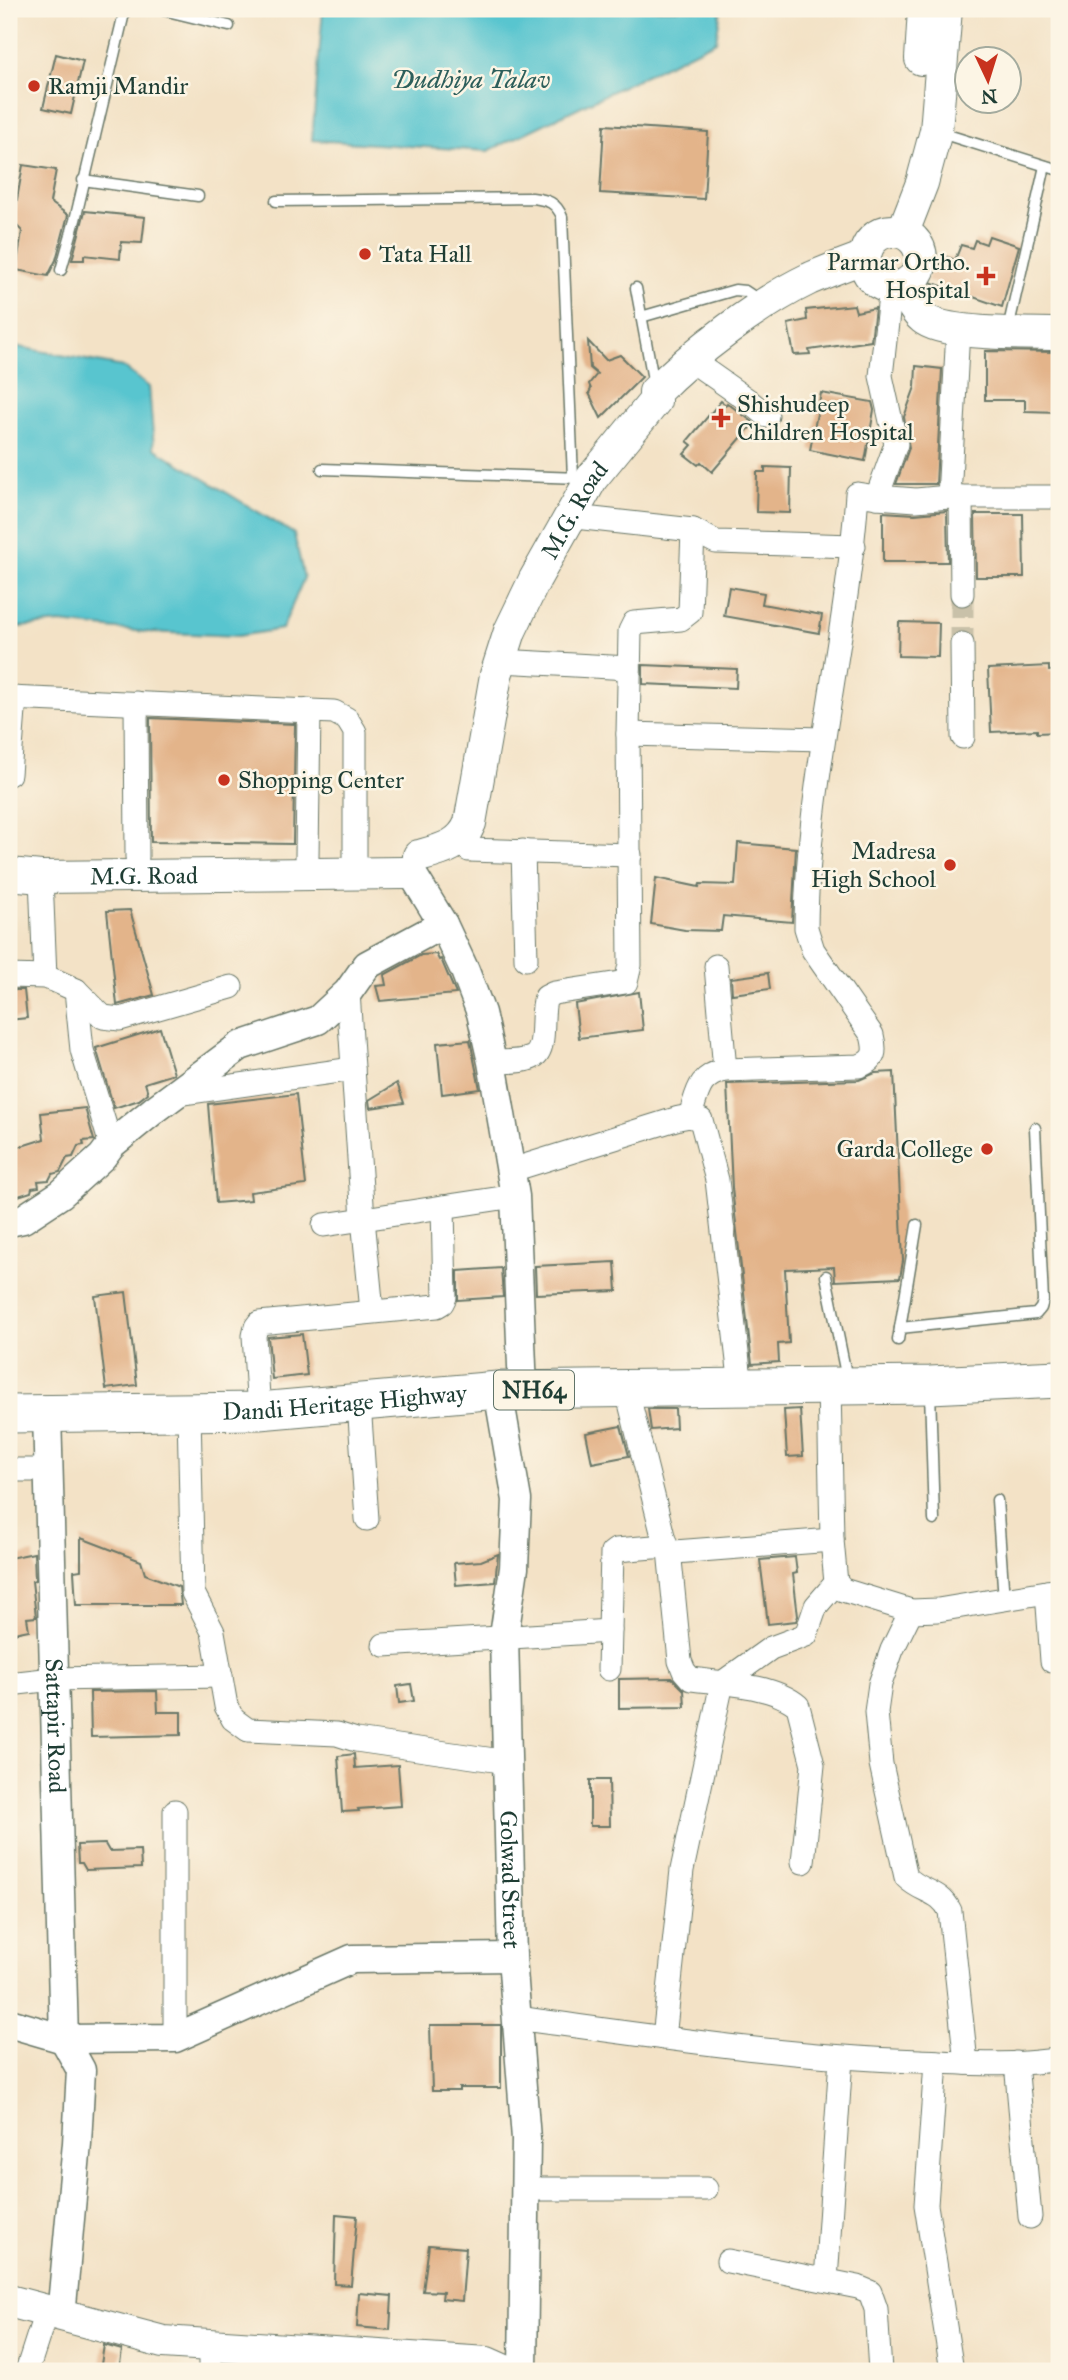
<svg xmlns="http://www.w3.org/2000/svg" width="1068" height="2380" font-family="'IM FELL Great Primer',serif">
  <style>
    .water { fill: #58c5cf; stroke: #3c8182; stroke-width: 2 }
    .building { fill: #e3b48a }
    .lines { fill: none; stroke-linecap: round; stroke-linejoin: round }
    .minor-tunnel { stroke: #c9c1a9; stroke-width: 23; stroke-dasharray: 23 11; stroke-linecap: butt }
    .service-casing { stroke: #697767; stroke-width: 13 }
    .minor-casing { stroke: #697767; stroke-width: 25 }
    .tertiary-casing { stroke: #697767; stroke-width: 31 }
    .secondary-casing { stroke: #697767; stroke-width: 34 }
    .trunk-casing { stroke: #697767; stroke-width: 39 }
    .service { stroke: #fff; stroke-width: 10 }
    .minor { stroke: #fff; stroke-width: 23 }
    .tertiary { stroke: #fff; stroke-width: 28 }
    .secondary { stroke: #fff; stroke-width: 32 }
    .trunk { stroke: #fff; stroke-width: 37 }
    .poi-dot { fill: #c8321e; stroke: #fcf5e5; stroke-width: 2.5 }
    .labels { text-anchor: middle; stroke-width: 5; stroke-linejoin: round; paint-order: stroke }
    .shield { fill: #fcf5e5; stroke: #617469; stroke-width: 2 }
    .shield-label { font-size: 23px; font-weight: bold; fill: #1f3d34 }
    .poi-label { font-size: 24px; fill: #1f3d34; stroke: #fcf5e5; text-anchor: start }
    .street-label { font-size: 24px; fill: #1f3d34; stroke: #fcf5e5 }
    .water-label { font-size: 26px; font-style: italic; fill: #2d5f5b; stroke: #fcf5e5 }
  </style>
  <rect width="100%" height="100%" fill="#fcf5e5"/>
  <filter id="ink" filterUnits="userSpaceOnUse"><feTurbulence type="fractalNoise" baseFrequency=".0143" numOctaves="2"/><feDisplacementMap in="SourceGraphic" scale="14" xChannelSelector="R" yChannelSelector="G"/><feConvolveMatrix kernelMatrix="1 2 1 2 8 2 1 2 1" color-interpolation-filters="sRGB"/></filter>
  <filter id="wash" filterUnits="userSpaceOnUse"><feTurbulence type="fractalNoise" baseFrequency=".00686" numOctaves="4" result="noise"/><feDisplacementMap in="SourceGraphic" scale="28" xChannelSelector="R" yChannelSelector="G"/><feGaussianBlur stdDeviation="1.57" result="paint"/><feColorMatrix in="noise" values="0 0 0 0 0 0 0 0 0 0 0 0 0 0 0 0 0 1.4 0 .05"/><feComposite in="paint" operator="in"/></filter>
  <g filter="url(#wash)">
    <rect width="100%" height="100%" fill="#f3e2c6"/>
    <g class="water">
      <polygon points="323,9 721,9 716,41 488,151 312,140"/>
      <polygon points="9,345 123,367 149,387 154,448 294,534 304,578 282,629 238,636 146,632 60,623 9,628"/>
    </g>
    <g id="blocks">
      <g class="building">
        <polygon points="56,54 83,61 71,114 43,108"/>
        <polygon points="604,125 708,132 704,199 600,193"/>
        <polygon points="23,165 56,170 50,202 68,215 56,260 48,276 16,270 22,231 13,222"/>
        <polygon points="85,211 145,217 142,243 121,242 120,259 84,255 84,260 72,260"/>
        <polygon points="989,236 1019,246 1002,307 927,281 934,262 941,265 944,256 955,260 961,245 972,248 975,240 986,244"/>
        <polygon points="854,305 856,312 875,308 871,341 809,350 810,354 794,355 788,324 807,320 806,310"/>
        <polygon points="588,341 606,360 620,355 642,377 601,418 589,393 591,389 589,384 597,374 590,368"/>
        <polygon points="985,351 1059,352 1059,412 1025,411 1025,400 985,400"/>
        <polygon points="916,366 942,369 936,484 896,484 909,448 904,417 915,387"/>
        <polygon points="821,393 872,402 874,410 865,461 810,450"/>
        <polygon points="721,401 726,405 727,403 754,423 712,472 701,462 698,465 684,454 692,445 687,441"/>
        <polygon points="765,467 791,468 790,513 756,512 757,472 765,472"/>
        <polygon points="947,511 948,562 883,562 883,512 915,514"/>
        <polygon points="975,514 1023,514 1024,577 976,577"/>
        <polygon points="729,587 764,593 762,604 822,615 819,633 724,616"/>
        <polygon points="899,622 939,623 938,657 898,656"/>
        <polygon points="643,665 737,669 736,688 643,684"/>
        <polygon points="1049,666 1049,671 1059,670 1059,732 1037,733 1037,730 991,732 988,669"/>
        <polygon points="150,718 295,724 293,844 151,842"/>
        <polygon points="738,843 796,848 792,922 723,916 721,931 685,930 651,924 656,878 699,887 700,884 735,885"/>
        <polygon points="130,910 154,995 117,1005 107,911"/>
        <polygon points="436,954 439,960 441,959 456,994 380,1001 376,986 386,985 384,975 421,955"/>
        <polygon points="768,973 770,989 732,994 731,978"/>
        <polygon points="9,990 24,990 27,1018 9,1020"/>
        <polygon points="639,992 643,1030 579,1038 575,1004"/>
        <polygon points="160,1028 174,1074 145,1083 148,1093 139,1100 114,1108 96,1048"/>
        <polygon points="470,1040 480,1089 442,1094 437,1043"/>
        <polygon points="894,1072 903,1261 900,1278 835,1281 834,1267 785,1269 789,1343 778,1344 779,1362 752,1364 732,1188 727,1084 859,1080 875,1073"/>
        <polygon points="397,1083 404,1103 370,1108 369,1100"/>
        <polygon points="296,1094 306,1185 250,1192 251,1200 216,1203 208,1104"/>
        <polygon points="85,1108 94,1140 83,1141 84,1145 78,1146 73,1157 67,1158 60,1172 52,1174 49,1180 38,1181 39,1187 32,1188 31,1192 9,1199 9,1150 44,1139 41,1113"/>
        <polygon points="615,1262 617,1291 536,1294 535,1266"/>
        <polygon points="501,1268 503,1297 458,1300 458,1271"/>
        <polygon points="126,1292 137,1385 106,1389 95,1296"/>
        <polygon points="302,1334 307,1375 272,1379 268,1337"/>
        <polygon points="648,1409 675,1409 676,1428 651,1430"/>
        <polygon points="800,1409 803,1456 787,1457 784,1410"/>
        <polygon points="621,1426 629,1456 592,1463 586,1433"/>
        <polygon points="81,1538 141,1561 145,1574 179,1587 181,1605 76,1605 74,1571 81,1570"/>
        <polygon points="34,1553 35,1580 32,1581 36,1617 27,1618 29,1630 9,1634 9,1558"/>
        <polygon points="498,1554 495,1582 456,1585 454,1563 481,1561"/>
        <polygon points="795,1557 797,1573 793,1574 798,1616 796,1621 768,1624 760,1560"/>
        <polygon points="672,1678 684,1690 685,1707 619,1708 619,1679"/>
        <polygon points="411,1684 414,1701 399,1703 397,1686"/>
        <polygon points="157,1691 158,1712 181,1712 181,1735 91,1737 90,1692"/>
        <polygon points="354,1754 355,1768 398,1765 401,1806 358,1809 359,1811 342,1812 338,1756"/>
        <polygon points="590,1780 609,1780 610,1826 590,1826"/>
        <polygon points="105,1844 109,1851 140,1850 141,1868 86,1870 82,1863 78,1863 77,1845"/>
        <polygon points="430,2025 501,2025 501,2088 459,2088 459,2091 432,2091"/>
        <polygon points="336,2214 357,2216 351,2285 334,2284"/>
        <polygon points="429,2245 466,2248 462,2301 442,2299 443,2292 423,2291"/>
        <polygon points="359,2293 392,2296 390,2330 357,2327"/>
        <polygon points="104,2345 122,2350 119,2371 100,2371"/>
      </g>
    </g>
  </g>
  <g filter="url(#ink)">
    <use href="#blocks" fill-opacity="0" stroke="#697767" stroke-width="2"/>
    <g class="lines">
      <polyline class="minor-tunnel" points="962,594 962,644"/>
      <g class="service-casing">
        <g id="service">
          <polyline points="159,9 229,26"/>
          <polyline points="938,132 1059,170"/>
          <polyline points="83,180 198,196"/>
          <path d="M276,201L532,198C548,200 556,202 562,217L573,478"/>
          <polyline points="61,270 75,220 125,9"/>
          <polyline points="636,288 654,385"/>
          <polyline points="641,317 735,290 745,291 760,301"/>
          <polyline points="1008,329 1045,166"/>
          <polyline points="322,469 580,478"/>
          <polyline points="826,1276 847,1379"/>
          <polyline points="900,1328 1036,1314 1041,1308 1043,1301 1035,1128"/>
          <polyline points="898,1340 917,1225"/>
          <polyline points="930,1391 934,1520"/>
          <polyline points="997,1500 1004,1600"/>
        </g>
      </g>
      <g class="minor-casing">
        <g id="minor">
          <polyline points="891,287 881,376 896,444 877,497 916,500 949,497 1059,497"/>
          <polyline points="702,368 749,401 767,416"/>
          <polyline points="949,497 958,330"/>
          <polyline points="961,497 962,594"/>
          <polyline points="584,518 693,530 716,542 854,546"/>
          <polyline points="962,644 963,737"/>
          <polyline points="501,661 629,668"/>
          <polyline points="9,698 334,712 347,719 355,732 355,857"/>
          <polyline points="136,703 137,857"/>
          <polyline points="628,734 823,739"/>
          <polyline points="9,774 15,698"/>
          <polyline points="469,850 630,855"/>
          <polyline points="523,851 526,959"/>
          <polyline points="307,857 309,710"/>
          <polyline points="41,877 45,977"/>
          <polyline points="716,966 725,1070"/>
          <polyline points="9,976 45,977 56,981 76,990 103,1017 120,1019 231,987"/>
          <polyline points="76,990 82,1050 111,1145"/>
          <polyline points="348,992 363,1219 372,1311"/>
          <path d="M492,1062C503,1061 520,1063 531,1058C549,1051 539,1015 546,997L554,993L626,982L630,965L628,734L630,631L634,623L681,619L690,612L693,530"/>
          <polyline points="176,1094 353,1069"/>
          <path d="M690,1116C698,1092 698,1076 725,1070L859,1066C876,1060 876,1051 872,1035L813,950L806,928C807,782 847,639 857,494L877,497"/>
          <polyline points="512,1170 679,1118 690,1116 701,1120 717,1180 741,1387"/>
          <polyline points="324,1225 515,1196"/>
          <polyline points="829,1385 832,1540 836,1583 843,1590 911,1611 938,1610 1059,1590"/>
          <polyline points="626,1387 664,1540 669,1550 675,1552 832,1540"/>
          <polyline points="359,1403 367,1519"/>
          <polyline points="259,1411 254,1336 256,1327 259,1323 437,1306 442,1303 445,1297 443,1207"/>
          <polyline points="189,1412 193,1593 213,1632 226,1706 233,1719 248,1730 337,1734 356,1740 508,1762"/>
          <polyline points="9,1470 48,1470"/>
          <path d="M669,1550L680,1661L684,1671L691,1679C722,1683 774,1685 798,1706L813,1765L803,1862"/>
          <polyline points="1047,1592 1052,1661"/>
          <path d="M911,1611L892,1650L880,1684L876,1712L881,1764L906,1877C922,1893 940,1890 950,1911L966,2063"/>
          <polyline points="384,1645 610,1631"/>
          <polyline points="609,1669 612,1553 616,1550 666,1546"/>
          <polyline points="9,1684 53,1679 221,1676"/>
          <path d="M517,2018C651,2036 785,2057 920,2061C966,2063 1014,2067 1059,2059"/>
          <polyline points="175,2038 175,1811"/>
          <polyline points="664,2038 682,1870 722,1683 771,1648 806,1635 816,1606 836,1583"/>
          <polyline points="936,2062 926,2205 952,2371"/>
          <polyline points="1016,2063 1030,2217"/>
          <polyline points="525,2189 706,2189"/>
          <polyline points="728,2261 858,2287 870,2292 876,2309 880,2371"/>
          <polyline points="826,2280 841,2058"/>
          <polyline points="210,2344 210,2371"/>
          <polyline points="27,2371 47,2309"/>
          <polyline points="260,2371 262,2347"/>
        </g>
      </g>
      <g class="tertiary-casing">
        <g id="tertiary">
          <polyline points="413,875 443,924 465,971 481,1013 492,1062 515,1196 523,1390"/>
          <polyline points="9,1222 23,1219 61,1194 102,1157 111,1145 154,1110 240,1046 318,1020 348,992 367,965 443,924"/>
          <path id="s1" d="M498,1390L517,1500L514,1568L504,1636L512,1957L526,2139L523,2371"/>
          <path id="s2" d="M47,1413L64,2039L81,2070L77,2143L61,2316"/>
          <polyline points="9,2023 64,2039 175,2038 352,1959 512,1957"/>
        </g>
      </g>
      <g class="secondary-casing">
        <g id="secondary">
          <polyline points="921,59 924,9"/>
          <circle cx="893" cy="259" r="28"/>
          <polyline points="903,232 922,183 936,131 946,9"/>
          <path d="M903,286C909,297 913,310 923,318C944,336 1030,333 1059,334"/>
          <path id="s3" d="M419,856C441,850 461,846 470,823L496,675L510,631L535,579L592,478L655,401V392C694,352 759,303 809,279C827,271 846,264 865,257"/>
          <path id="s4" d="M9,874L41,877L404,873"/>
          <polyline points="9,2301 163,2342 487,2363 505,2371"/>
        </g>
      </g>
      <g class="trunk-casing">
        <g id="trunk">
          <path id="s5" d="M9,1414L259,1411L498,1390L930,1385L1059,1379"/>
        </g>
      </g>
      <use href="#service" class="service"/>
      <use href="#minor" class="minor"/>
      <use href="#tertiary" class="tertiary"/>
      <use href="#secondary" class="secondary"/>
      <use href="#trunk" class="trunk"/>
    </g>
  </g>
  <g class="poi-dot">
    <circle cx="34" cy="86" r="7"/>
    <circle cx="365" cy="254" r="7"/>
    <path d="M982.5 265.5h7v7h7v7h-7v7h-7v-7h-7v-7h7z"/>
    <path d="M717.5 407.5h7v7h7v7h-7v7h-7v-7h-7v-7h7z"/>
    <circle cx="224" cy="780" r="7"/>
    <circle cx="950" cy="865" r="7"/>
    <circle cx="987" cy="1149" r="7"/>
  </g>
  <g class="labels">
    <rect class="shield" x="494" y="1370.5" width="80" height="39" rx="5"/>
    <g class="shield-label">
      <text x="534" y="1398">NH64</text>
    </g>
    <g class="poi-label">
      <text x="48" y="94">Ramji Mandir</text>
      <text x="379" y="262">Tata Hall</text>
      <text x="970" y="270" text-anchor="end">Parmar Ortho.<tspan x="970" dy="28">Hospital</tspan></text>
      <text x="737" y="412">Shishudeep<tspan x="737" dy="28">Children Hospital</tspan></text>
      <text x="238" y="788">Shopping Center</text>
      <text x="936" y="859" text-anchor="end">Madresa<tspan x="936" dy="28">High School</tspan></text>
      <text x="973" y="1157" text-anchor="end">Garda College</text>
    </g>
    <g class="street-label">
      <text dy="8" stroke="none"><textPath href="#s3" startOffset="397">M.G. Road</textPath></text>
      <text dy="8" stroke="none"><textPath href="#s4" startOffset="135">M.G. Road</textPath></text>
      <text dy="8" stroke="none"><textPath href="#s5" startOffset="336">Dandi Heritage Highway</textPath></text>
      <text dy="8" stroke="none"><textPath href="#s2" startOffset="313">Sattapir Road</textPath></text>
      <text dy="8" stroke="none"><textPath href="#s1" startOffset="492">Golwad Street</textPath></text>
    </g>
    <g class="water-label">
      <text x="471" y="88">Dudhiya Talav</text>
    </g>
  </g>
  <rect width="1068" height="2380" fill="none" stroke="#fcf5e5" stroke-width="35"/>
  <g transform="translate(988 80) rotate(176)"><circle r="33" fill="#fcf5e5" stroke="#a4ab9e" stroke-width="2"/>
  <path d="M0-5L12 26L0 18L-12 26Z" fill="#c8321e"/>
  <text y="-10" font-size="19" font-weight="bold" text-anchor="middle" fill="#1f3d34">N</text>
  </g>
</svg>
